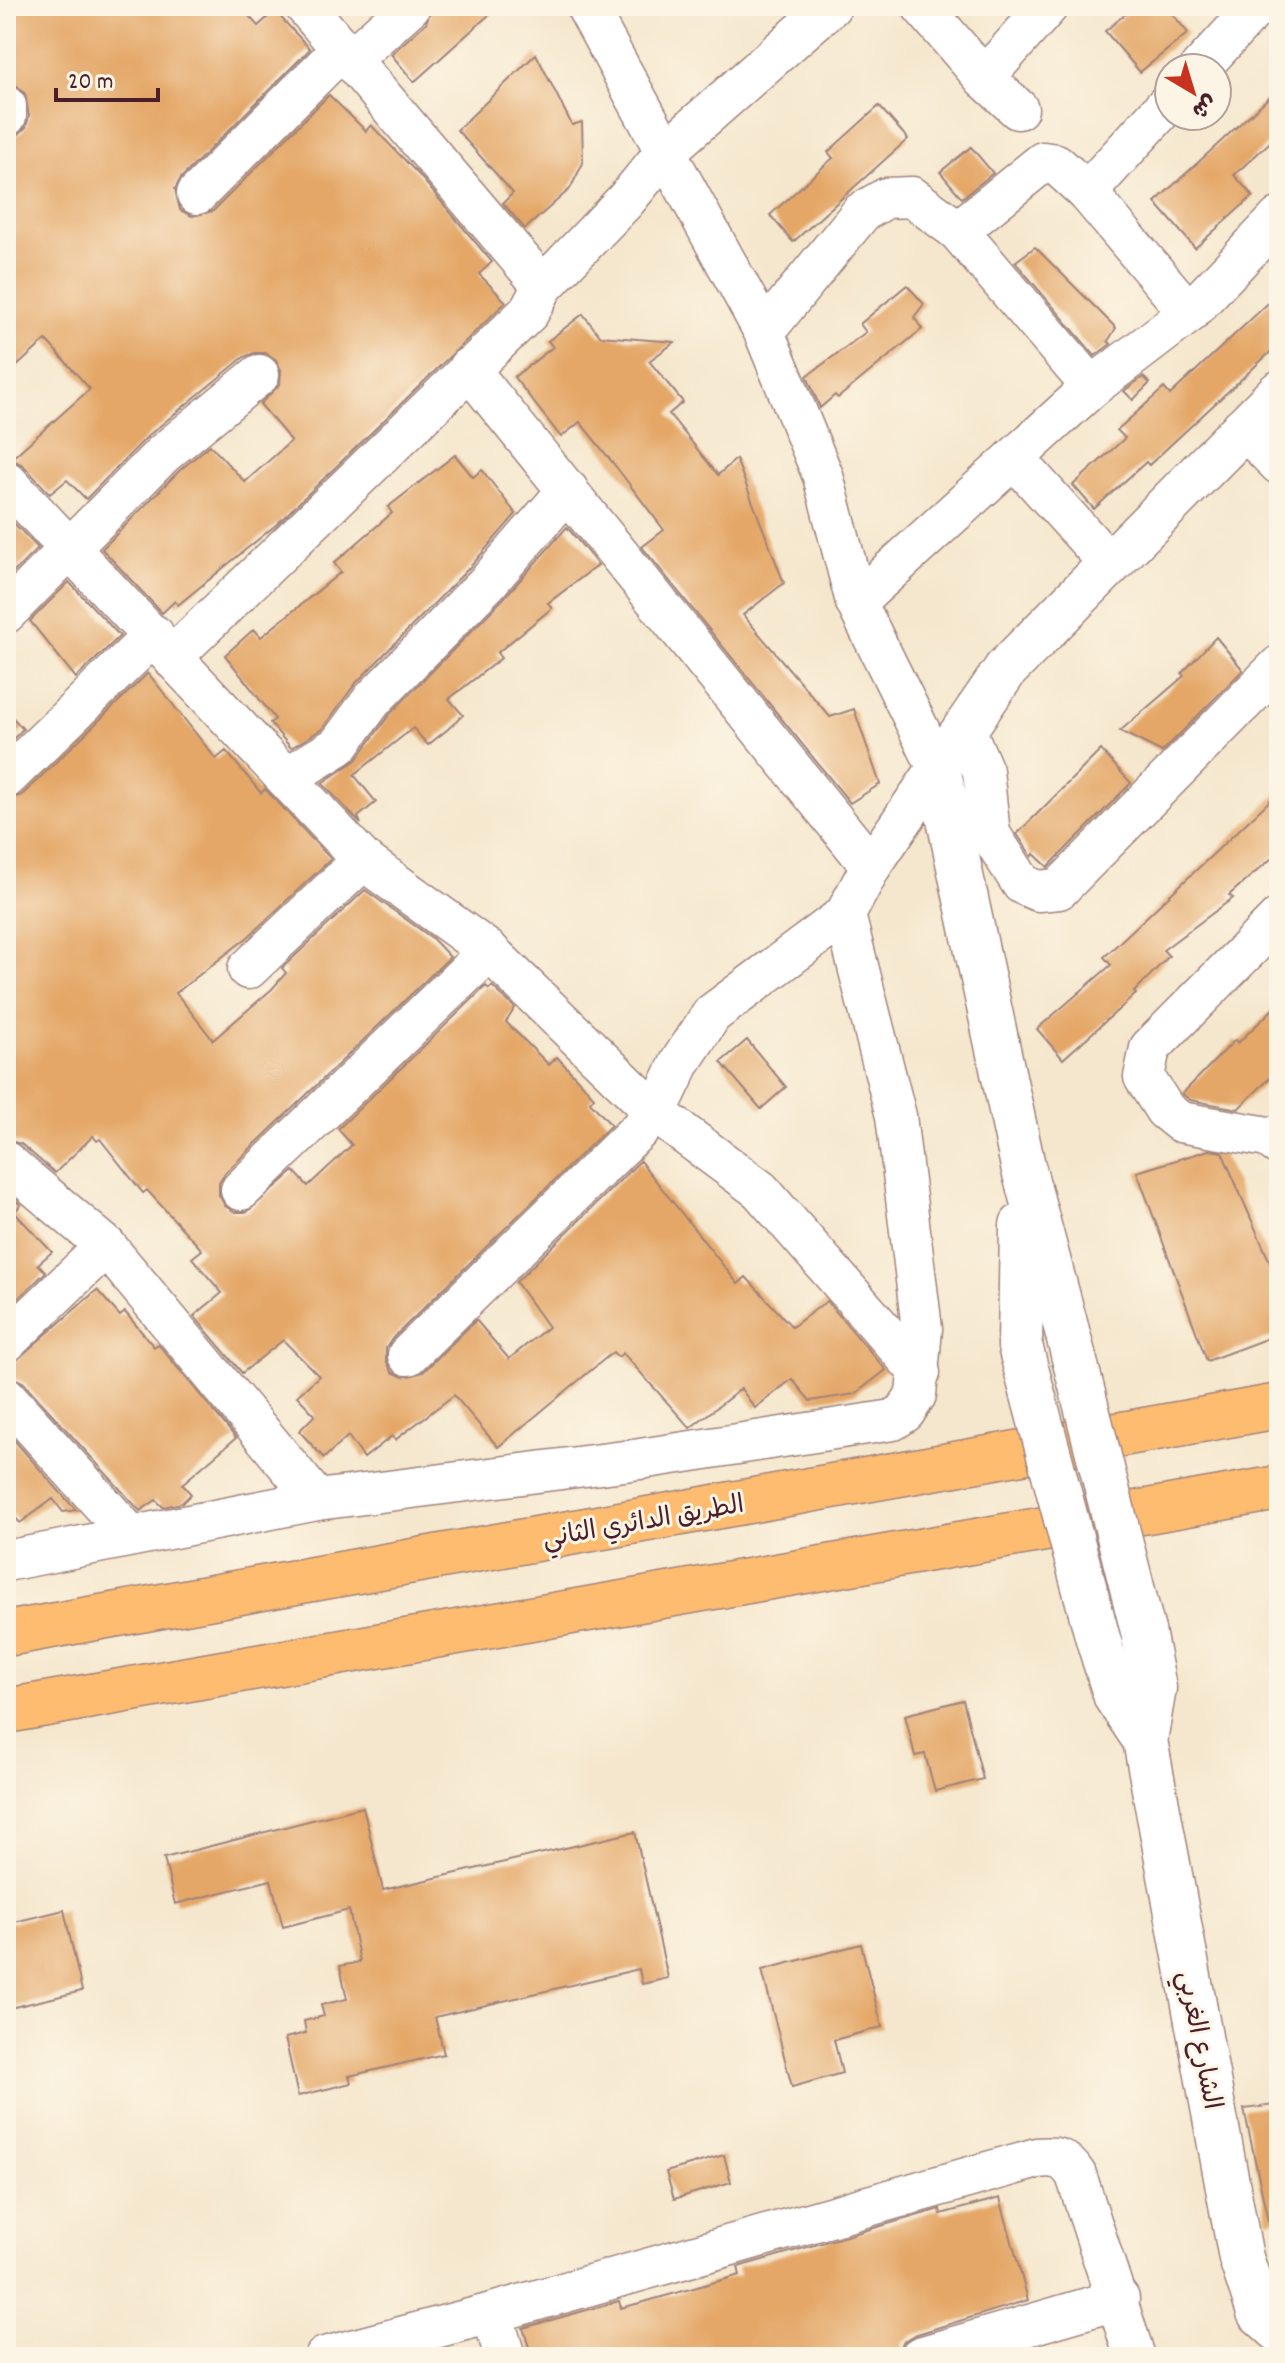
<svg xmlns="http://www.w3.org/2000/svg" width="1285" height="2363" font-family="Dekko,'Playpen Sans Arabic',sans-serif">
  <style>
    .building { fill: #e4a767 }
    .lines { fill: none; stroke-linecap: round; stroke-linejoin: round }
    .minor-casing { stroke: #a0837c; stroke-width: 43 }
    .tertiary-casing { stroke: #a0837c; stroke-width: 47 }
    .trunk-casing { stroke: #a0837c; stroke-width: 47 }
    .minor { stroke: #fff; stroke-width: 40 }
    .tertiary { stroke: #fff; stroke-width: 44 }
    .trunk { stroke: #febc70; stroke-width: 44 }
    .tertiary-bridge-casing { stroke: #a0837c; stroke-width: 47; stroke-linecap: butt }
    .tertiary-bridge { stroke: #fff; stroke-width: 44 }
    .labels { text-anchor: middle; stroke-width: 6; stroke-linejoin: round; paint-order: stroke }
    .street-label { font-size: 26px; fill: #4a1f2b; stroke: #fcf5e5 }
  </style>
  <rect width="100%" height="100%" fill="#fcf5e5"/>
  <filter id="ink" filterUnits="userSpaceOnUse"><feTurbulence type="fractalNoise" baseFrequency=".0125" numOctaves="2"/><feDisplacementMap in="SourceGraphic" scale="16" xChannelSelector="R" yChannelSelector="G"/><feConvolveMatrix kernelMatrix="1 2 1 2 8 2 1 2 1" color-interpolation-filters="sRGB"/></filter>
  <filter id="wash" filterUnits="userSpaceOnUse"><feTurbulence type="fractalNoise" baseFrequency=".006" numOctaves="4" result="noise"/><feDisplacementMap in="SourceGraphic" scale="32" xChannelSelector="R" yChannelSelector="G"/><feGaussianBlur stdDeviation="1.8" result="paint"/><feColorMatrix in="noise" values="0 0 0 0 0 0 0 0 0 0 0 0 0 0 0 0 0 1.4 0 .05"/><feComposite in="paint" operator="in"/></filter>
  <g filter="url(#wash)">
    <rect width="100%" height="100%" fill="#f5e7cd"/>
    <g id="blocks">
      <g class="building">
        <polygon points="6,6 240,6 258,26 275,11 310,49 181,178 175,189 180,210 192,216 213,211 329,95 366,131 371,125 419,175 492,262 479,274 506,302 277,524 178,605 175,601 162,613 102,549 180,470 210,445 245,482 291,441 260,404 280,384 281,370 276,360 266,353 254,353 244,357 149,435 86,499 67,480 50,494 23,465 11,459 90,389 46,340 6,376 6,139 18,135 26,127 29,116 25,94 17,86 6,83"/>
        <polygon points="432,6 499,6 414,82 391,54 426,23"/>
        <polygon points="1135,6 1166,6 1188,33 1140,72 1105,31"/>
        <polygon points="536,54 572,125 582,122 583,163 570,189 525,229 503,203 513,193 457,130"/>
        <polygon points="1279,88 1279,134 1234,175 1253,196 1195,248 1155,202"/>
        <polygon points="879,106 908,139 793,242 770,215 833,158 828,152"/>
        <polygon points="971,147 993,173 962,198 940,172"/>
        <polygon points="1035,247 1116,328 1108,341 1111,344 1095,356 1015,262"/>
        <polygon points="907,285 924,304 914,317 922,329 838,398 835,395 820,408 807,376 866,332 860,324"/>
        <polygon points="1279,293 1279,344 1149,465 1146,462 1094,509 1073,485 1125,438 1117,430 1164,388 1170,395"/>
        <polygon points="583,314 600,336 675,342 649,361 683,402 669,414 718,475 736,459 784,583 743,615 830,717 854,709 880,784 850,803 642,547 664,530 617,468 580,422 561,437 514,377 553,347 548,341"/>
        <polygon points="1143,377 1150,383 1133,400 1124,391"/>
        <polygon points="455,455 473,477 482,470 516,514 471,566 356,683 322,729 291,748 270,723 275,719 225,655 254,629 261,637 341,572 334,563 392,513 388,507"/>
        <polygon points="6,515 38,548 6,580"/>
        <polygon points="567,527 598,565 548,603 552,608 497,653 501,658 449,699 463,715 448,729 428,745 413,728 354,775 376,802 358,817 361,824 322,783 356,760 390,714 504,598"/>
        <polygon points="69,582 120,636 76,678 30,621"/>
        <polygon points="1216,637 1243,670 1162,752 1120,731 1184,676 1182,673"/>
        <polygon points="148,673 216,759 226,751 261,793 265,789 331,859 248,937 176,993 213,1040 272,989 286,973 282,968 365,890 432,938 450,957 225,1173 219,1183 219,1195 225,1206 235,1212 247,1212 294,1171 308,1186 352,1145 338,1129 486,986 489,989 492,986 515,1008 506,1022 549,1065 557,1057 594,1097 590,1102 611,1125 392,1339 386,1348 386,1360 392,1372 403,1377 423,1372 476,1320 509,1359 548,1327 516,1282 640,1161 738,1284 746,1277 792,1327 827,1301 886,1370 855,1394 810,1401 792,1379 755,1408 741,1389 690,1428 623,1353 618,1357 613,1352 498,1447 454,1395 395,1440 392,1436 364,1458 348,1436 324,1458 299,1431 315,1415 297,1396 319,1376 283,1340 242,1373 194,1316 222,1293 192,1258 202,1250 147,1190 143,1193 100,1139 97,1141 93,1136 55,1173 21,1144 6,1140 6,800 22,795"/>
        <polygon points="6,710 23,729 6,746"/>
        <polygon points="1101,750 1131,783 1048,867 1034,854 1032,857 1017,834"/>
        <polygon points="1279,792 1279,852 1229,895 1233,898 1163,950 1169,956 1134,992 1136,994 1063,1059 1037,1029 1111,965 1104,957"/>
        <polygon points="1279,1003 1279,1069 1238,1109 1190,1100 1182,1094 1235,1040 1238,1043"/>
        <polygon points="747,1040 786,1087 761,1109 721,1062"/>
        <polygon points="1209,1150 1222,1152 1279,1283 1279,1334 1207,1361 1137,1172"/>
        <polygon points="6,1192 21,1205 14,1212 52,1252 38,1264 46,1272 6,1310"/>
        <polygon points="97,1290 120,1316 125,1312 154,1347 158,1344 236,1438 182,1484 191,1494 182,1503 163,1507 156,1500 140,1511 23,1382 6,1375 6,1369"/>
        <polygon points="6,1431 76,1510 63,1512 53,1499 20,1523 6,1507"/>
        <polygon points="963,1700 983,1779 935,1791 925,1754 915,1756 905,1715"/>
        <polygon points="363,1807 383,1890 635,1832 668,1978 642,1984 639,1969 435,2017 444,2054 349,2076 351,2083 298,2096 285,2038 306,2033 304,2021 324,2016 321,2005 347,1999 340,1966 360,1962 349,1910 283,1927 271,1880 175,1904 164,1858"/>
        <polygon points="64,1910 82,1991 6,2009 6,1924"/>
        <polygon points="861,1944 882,2027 834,2040 842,2073 792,2087 762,1970"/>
        <polygon points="1274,2105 1279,2138 1279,2219 1268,2221 1244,2109"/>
        <polygon points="724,2155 731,2182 674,2199 666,2172"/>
        <polygon points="1000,2198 1028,2300 914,2335 903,2342 898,2355 532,2357 523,2328 619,2301 621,2308 651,2300 740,2275 738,2267 940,2209 941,2214"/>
      </g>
    </g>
  </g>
  <g filter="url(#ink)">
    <use href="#blocks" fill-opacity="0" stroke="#a0837c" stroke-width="2"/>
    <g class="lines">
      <g class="minor-casing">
        <g id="minor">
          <polyline points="305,6 543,286"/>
          <polyline points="922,6 984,78 1018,109"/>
          <polyline points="352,58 410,6"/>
          <polyline points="1200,68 1257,6"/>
          <polyline points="984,78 1048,6"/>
          <polyline points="6,106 6,116"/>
          <polyline points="1087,192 1169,102"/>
          <polyline points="197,194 343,48"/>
          <polyline points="958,231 1092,387"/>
          <polyline points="764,332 862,212 886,198 912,197 958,231 1043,162 1056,164 1087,192 1189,313"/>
          <polyline points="468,368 871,866"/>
          <polyline points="1242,427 1279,464"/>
          <polyline points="1014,458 1109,563"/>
          <polyline points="6,481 363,860 489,951 656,1113 408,1355"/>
          <polyline points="856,602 1092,387 1189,313 1279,218"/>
          <polyline points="6,613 164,453 259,375"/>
          <polyline points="173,656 529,312 543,286 626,200 665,152 831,6"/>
          <polyline points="965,729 983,771 990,834 1022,884 1038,891 1059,889 1279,666"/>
          <polyline points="6,778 154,635"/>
          <polyline points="286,778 338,746 373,699 488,582 568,490"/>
          <polyline points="845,915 712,1014 681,1061 656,1113 760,1190 920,1373"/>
          <polyline points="1279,918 1150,1048 1144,1077 1165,1110 1180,1122 1268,1137 1279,1145"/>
          <polyline points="248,969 363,860"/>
          <polyline points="6,1162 106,1246 317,1500"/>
          <polyline points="241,1190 489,951"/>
          <polyline points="6,1342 106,1246"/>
          <polyline points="6,1397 131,1536"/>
          <polyline points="6,1561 317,1500 640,1459 893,1420 905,1412 916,1395 922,1329 896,1116 845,915 871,866 938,768 856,602 823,476 764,332 586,6"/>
          <polyline points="492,2313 505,2357"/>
          <path d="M325,2357L492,2313L1037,2158C1057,2156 1065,2158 1076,2175L1135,2357"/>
          <polyline points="920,2357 1119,2299"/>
        </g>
      </g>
      <g class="tertiary-casing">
        <g id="tertiary">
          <polyline points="1070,1342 1023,1166 938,768 1006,669 1279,393"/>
          <polyline points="1020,1346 1022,1225"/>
          <polyline points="1143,1631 1154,1688 1145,1740 1241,2258 1259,2312 1279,2330"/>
          <polyline points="1098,1639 1116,1697 1145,1740"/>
        </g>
      </g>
      <g class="trunk-casing">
        <g id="trunk">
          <polyline points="6,1634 1279,1406"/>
          <polyline points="6,1711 1279,1488"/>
        </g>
      </g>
      <use href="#minor" class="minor"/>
      <use href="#tertiary" class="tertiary"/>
      <use href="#trunk" class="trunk"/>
      <g class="tertiary-bridge-casing">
        <g id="tertiary-bridge">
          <polyline points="1070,1342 1143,1631"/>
          <polyline points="1020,1346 1098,1639"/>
        </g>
      </g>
      <use href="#tertiary-bridge" class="tertiary-bridge"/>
    </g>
  </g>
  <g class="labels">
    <g class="street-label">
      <text transform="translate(643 1520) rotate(-10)" y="9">الطريق الدائري الثاني</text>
      <text transform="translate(1201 2040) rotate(79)" y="9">الشارع الغربي</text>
    </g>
  </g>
  <rect width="1285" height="2363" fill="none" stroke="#fcf5e5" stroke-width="32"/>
  <g transform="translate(1193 92) rotate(142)"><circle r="38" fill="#fcf5e5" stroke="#b59f9b" stroke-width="2"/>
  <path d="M0-6L14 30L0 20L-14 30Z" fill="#c8321e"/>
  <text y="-12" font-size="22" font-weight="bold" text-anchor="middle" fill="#4a1f2b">ش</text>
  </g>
  <path d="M56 88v12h102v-12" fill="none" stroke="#4a1f2b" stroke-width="4"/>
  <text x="68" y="88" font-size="24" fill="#4a1f2b" stroke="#fcf5e5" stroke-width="6" paint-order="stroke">20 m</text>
</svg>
